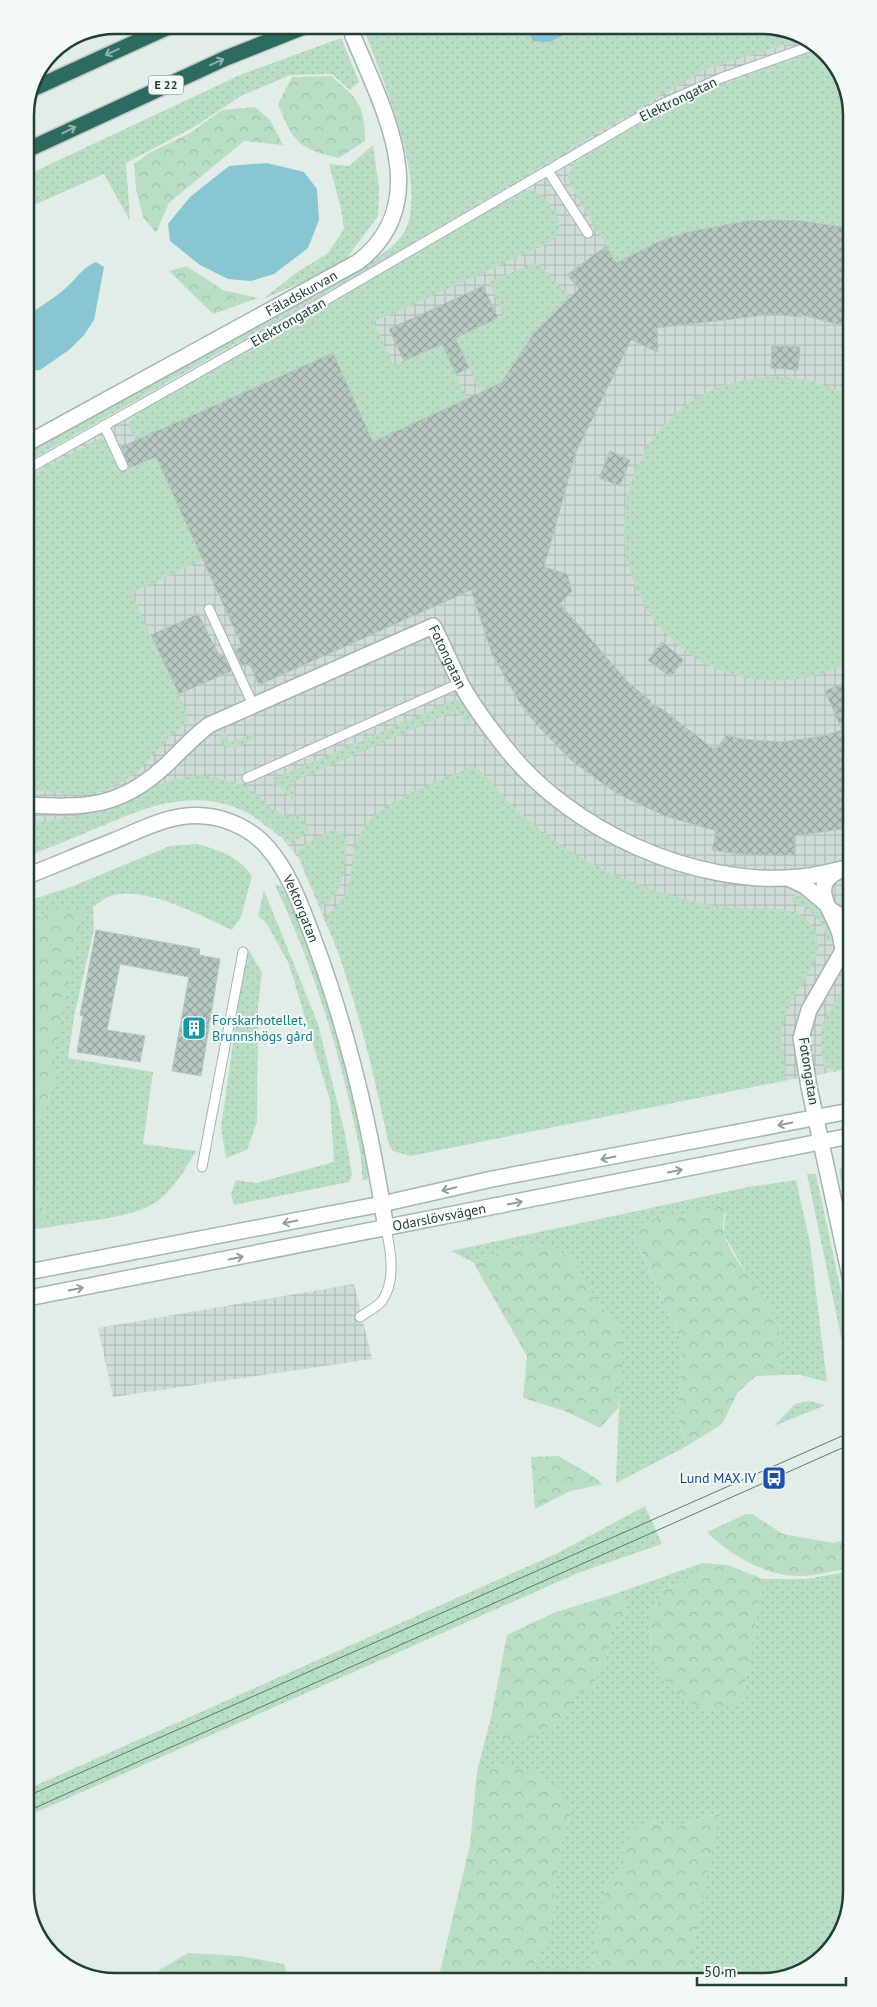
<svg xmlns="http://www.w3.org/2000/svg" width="877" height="2007" font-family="'PT Sans',sans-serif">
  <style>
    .industrial { fill: url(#industrial-grid) }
    .grass { fill: url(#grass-dots) }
    .forest { fill: url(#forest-crowns) }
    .water { fill: #88c6d3 }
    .building { fill: url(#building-cross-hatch); stroke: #b4c7bf }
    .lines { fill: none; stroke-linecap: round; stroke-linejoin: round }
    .service-casing { stroke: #a4b5af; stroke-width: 11 }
    .minor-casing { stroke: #a4b5af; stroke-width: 18 }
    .secondary-casing { stroke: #a0b9b1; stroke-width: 18 }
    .motorway-casing { stroke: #c1c9c7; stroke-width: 18 }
    .service { stroke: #fff; stroke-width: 9 }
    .minor { stroke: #fff; stroke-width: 15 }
    .secondary { stroke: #fff; stroke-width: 15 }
    .motorway { stroke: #2c6b60; stroke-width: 15 }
    .tram { stroke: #5c7a73; stroke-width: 1 }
    .oneway { stroke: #90b2ab }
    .oneway2 { stroke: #909e9b }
    .labels { text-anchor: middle; stroke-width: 4; stroke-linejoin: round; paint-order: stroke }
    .shield { fill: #f3f9f6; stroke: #607670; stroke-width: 1 }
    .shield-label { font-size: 12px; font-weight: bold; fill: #213e37 }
    .street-label { font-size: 14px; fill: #213e37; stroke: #f3f9f6 }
    .culture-label { font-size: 14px; fill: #0d838f; stroke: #f3f9f6; text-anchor: start }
    .transit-label { font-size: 14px; fill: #164399; stroke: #f3f9f6; text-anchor: end }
    .rim { fill: none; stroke: #213e37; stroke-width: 2.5 }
  </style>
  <defs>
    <pattern id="industrial-grid" width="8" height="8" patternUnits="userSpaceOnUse" patternTransform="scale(1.25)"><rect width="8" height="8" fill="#d0ddd7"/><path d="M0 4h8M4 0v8" fill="none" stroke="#b2bfb9"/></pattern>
    <pattern id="grass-dots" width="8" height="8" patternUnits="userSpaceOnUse" patternTransform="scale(1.25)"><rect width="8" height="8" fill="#badec5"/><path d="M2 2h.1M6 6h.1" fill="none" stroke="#a0c0aa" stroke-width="1.8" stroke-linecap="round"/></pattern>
    <pattern id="forest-crowns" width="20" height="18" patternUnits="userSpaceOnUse" patternTransform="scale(1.25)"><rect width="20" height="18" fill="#badec5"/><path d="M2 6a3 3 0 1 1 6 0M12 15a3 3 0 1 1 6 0" fill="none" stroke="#a0c0aa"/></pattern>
    <pattern id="building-cross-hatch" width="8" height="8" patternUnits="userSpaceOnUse" patternTransform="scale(1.25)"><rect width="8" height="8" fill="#b7c8c1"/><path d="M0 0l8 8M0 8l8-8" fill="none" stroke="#94a49e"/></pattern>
  </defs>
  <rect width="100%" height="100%" fill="#e2ede8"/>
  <g class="industrial">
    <polygon points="804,39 817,43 847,86 850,1069 396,1150 369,1043 343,964 299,859 283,839 250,814 225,801 184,797 155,804 27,857 26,468 700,71"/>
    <polygon points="354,1284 372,1359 113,1397 98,1328"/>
  </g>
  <g class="grass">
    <path d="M530,25L528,32L575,31L585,25H768L805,39L706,69L378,263L26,463V448L376,258C388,250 402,240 407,226C426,176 380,75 363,26Z"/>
    <polygon points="341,38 359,82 350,90 332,74 290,75 241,96 194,127 126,163 130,221 104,174 25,209 25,176 242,74"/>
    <path d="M821,50L847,86L848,228C767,210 688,224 616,263L569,183L568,175L575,163C645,115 740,75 821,50Z"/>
    <polygon points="373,145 379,188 378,216 341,266 263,299 296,273 328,253 344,229 341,208 329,164 349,166"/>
    <path d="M530,190C544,192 565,219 558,233C555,240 547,244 540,247L374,322L393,365L442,344L467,399L373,442L333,353L147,437L203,560L131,593L183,704L188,722L167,739L137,773L104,792L74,795L27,789L26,478L101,438L107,443L121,471L145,461L128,424L135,415L525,191Z"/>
    <polygon points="533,263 539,264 570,297 535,332 501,383 481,393 455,338 503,316 489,282"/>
    <path d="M774,376C801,378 824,383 848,395L849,662C814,681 773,686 735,675C611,639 584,479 689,403C714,385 744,379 774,376Z"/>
    <polygon points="455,700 464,703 472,713 471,724 464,723 457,710 288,784 296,798 293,801 275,783 276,778"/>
    <path d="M225,733L230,743L253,733L255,738C243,744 226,756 219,738Z"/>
    <path d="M471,767C481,767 501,794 509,802C542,835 582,862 625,879C659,893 693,904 730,908C750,910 775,906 794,912C801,914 808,920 812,926C832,957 795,986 786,1014C782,1025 781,1037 782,1048C783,1059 789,1071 783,1081L410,1156L393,1151L389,1145C372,1065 355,994 325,917C365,888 341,860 365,826C382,800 442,780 471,767Z"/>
    <path d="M199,775C216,777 232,780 248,788C268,800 273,820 300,815L309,830L293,844C276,832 261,819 242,810C167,777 98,836 27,854V824L110,811L170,780Z"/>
    <path d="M331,830L340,831L347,842C344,865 345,895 321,908L297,852L306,844Z"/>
    <path d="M197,844C218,850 239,856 252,876L241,917L232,930C199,915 146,885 110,896C104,898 98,904 93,907L94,929L74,1017L68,1058L153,1072L143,1144L196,1151C184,1172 168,1199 145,1208C119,1219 78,1222 50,1227L31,1179L30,1162L38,1150L30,1136L45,1109L55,1078V1048L27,934V901L71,887L170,846Z"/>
    <path d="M275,885L281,886C320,953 344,1048 360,1124C363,1141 372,1163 367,1180H362C363,1154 355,1130 350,1105C333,1029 308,955 275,885Z"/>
    <polygon points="264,890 318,1024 345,1134 352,1175 349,1182 234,1205 231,1194 236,1180 256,1183 334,1162 330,1100 289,964 267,924 258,916"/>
    <path d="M795,890C815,900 830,918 831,941H828C824,922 811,907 792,902Z"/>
    <polygon points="249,950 262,973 258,1007 257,1122 247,1150 226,1158 221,1128 243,971"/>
    <polygon points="850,977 850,1068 834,1070 824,1067 821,1043 822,1024"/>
    <polygon points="845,1167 850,1190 850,1234 839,1169"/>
    <polygon points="807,1174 816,1174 850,1334 851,1399 848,1393 845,1356"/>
    <polygon points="796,1180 810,1243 827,1382 801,1375 780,1375 780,1332 723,1233 726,1213 633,1235 683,1345 677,1417 687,1446 616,1483 622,1333 584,1282 574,1262 523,1245 473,1262 451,1251 748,1187"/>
    <polygon points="809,1401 826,1405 774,1426 795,1404"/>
    <polygon points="645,1506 662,1544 578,1573 30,1815 30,1788 558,1553"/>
    <polygon points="702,1563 686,1581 664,1589 647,1622 651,1637 649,1651 742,1702 763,1579 806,1579 851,1571 852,1893 834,1947 791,1977 687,1978 719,1812 672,1829 652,1821 625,1844 619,1869 606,1883 592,1970 589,1979 537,1979 535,1962 550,1933 560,1849 571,1813 477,1772 491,1717 503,1740 575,1691 606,1661 611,1633 628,1610 618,1593"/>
  </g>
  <g class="forest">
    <path d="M331,76C359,100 364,103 365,141L339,158C298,149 293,142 278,104L292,77Z"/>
    <polygon points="255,107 270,120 283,145 244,141 169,203 156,233 143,217 136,189 134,164 149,153 190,133 222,110"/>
    <polygon points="186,266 223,290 258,298 213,314 169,271"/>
    <polygon points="84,909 55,1048 55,1077 45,1109 30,1136 38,1150 29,1163 31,1179 50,1227 28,1230 27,928 49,912"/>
    <path d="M722,1205C728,1216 720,1225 724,1235C737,1270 771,1295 780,1333C782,1346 780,1362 780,1375L756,1376L738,1392L722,1424L687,1446L677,1417L683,1345L633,1234L643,1222Z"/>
    <polygon points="523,1245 554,1247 574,1262 584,1282 622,1333 622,1376 618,1408 600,1428 565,1411 523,1398 527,1356 473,1262"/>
    <polygon points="558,1456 588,1473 603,1484 570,1491 535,1509 531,1457"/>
    <path d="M746,1514H752L783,1534L833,1543L845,1540L849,1568C833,1571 815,1576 799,1576C766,1576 729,1555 707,1532Z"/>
    <polygon points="702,1563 728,1565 763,1579 742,1702 709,1710 687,1702 669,1687 649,1651 651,1637 647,1622 664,1589 686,1581"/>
    <polygon points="618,1593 628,1610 611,1633 606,1661 594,1682 584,1693 575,1691 563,1722 523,1742 503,1740 491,1717 507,1635 556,1612"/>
    <polygon points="501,1765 537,1773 559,1788 571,1813 560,1849 550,1933 535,1962 537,1979 438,1980 470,1845 477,1772"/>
    <polygon points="720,1812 687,1978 589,1979 592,1970 606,1883 619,1869 625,1844 632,1830 652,1821 672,1829"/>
    <polygon points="188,1953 240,1956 284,1964 289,1981 158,1981 159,1970"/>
  </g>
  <g class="water">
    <polygon points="530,25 585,25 549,42 533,41 528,32"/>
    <polygon points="267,163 304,172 317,189 319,220 308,248 274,274 251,281 228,279 200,265 170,241 168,224 190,197 229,166"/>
    <path d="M96,262L104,267L94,320L84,335L69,350L40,370L26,371V315C41,307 56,297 69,285C78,276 84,267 96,262Z"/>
  </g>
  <g class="building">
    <polygon points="776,220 802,221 848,228 848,327 802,315 802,317 774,314 657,328 658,352 631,340 576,452 544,567 567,574 572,591 560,604 629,683 651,701 650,703 662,709 715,750 727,735 740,739 782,742 823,736 842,730 825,691 849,681 849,828 794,836 795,856 739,854 712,850 717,831 665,816 616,793 572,761 535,723 519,701 492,654 471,590 259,685 249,663 242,666 235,650 242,646 156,457 129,468 121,447 333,353 373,442 501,383 535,332 579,289 567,275 606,246 616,263 658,242 688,232 747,221"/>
    <polygon points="483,286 498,318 455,338 469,368 456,374 442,344 404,361 389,329"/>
    <polygon points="772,346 800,347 798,370 771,368"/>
    <polygon points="610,451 630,460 620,486 599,478"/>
    <polygon points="198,614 220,657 223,655 231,671 179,694 151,635"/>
    <polygon points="662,642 684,660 670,677 648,660"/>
    <polygon points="96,930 200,949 199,955 220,959 201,1076 172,1071 189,977 120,964 107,1030 145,1036 140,1062 77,1052 83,1016 80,1015"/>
  </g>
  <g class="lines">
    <g class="service-casing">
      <g id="service">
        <polyline points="548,171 588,233"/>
        <polyline points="104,425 123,466"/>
        <polyline points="26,470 293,319 662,104 721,78 817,44"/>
        <polyline points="209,609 253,705"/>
        <polyline points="247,778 460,683"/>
        <polyline points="202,1167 243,952"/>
        <path d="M360,1317C367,1312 377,1307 382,1301C396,1281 391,1251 386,1229"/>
      </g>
    </g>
    <g class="minor-casing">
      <g id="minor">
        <path id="s1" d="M26,444L358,262C436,202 383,109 353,36"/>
        <path id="s2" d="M27,805C85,808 119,808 164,767C179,753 192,738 209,725L433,626C443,645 451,665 461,684C473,706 489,727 504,746C569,830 695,888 801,877C815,876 829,872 842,869"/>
        <path d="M839,871C808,885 832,910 839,931C841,937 842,944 843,951"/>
        <path id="s3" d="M27,876C55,865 83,853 111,842C141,830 172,812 205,816C228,818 253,830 268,848C289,872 301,906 312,935C348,1030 371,1128 386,1229"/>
        <polyline points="788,878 805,886 825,903"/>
        <polyline points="831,910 839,915 849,917"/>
        <polyline points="849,940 809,1010 801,1038 809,1087 850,1276"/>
      </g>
    </g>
    <g class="secondary-casing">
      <g id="secondary">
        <polyline points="28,1272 382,1204 492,1179 850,1111"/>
        <path id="s4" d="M28,1298L850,1136"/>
      </g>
    </g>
    <g class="motorway-casing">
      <g id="motorway">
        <polyline points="35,88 173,25"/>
        <polyline points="25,151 226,58 309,25"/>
      </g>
    </g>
    <use href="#service" class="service"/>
    <use href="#minor" class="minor"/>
    <use href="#secondary" class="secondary"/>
    <use href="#motorway" class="motorway"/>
    <g class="tram">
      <polyline points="30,1795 851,1432"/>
      <polyline points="30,1810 851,1444"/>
    </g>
  </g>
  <defs><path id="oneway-shaft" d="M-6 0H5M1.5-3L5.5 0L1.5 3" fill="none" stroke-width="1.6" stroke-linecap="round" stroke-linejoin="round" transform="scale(1.25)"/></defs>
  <g class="oneway">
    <use href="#oneway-shaft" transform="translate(112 52) rotate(156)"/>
    <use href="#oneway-shaft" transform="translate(217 62) rotate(-24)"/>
    <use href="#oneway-shaft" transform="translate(69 130) rotate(-26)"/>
  </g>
  <g class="oneway2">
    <use href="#oneway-shaft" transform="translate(785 1124) rotate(169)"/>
    <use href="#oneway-shaft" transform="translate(608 1158) rotate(169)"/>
    <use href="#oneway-shaft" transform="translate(675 1171) rotate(-11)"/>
    <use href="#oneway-shaft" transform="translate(449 1189) rotate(167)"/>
    <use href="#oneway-shaft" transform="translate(515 1203) rotate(-11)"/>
    <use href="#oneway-shaft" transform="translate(290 1222) rotate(169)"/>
    <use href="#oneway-shaft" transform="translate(236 1258) rotate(-11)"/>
    <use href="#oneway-shaft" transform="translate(76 1289) rotate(-11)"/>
  </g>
  <defs>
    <g id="building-square" transform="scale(1.25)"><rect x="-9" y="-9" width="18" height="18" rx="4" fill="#0f9aa8" stroke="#f3f9f6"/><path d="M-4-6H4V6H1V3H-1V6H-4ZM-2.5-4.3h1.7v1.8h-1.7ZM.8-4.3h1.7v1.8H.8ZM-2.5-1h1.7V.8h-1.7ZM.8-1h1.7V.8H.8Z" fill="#fff"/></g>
    <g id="bus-square" transform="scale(1.25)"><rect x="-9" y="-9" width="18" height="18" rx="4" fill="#1a4fb4" stroke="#f3f9f6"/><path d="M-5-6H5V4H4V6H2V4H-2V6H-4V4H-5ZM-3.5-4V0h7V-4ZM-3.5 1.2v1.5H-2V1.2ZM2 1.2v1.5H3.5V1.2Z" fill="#fff"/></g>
  </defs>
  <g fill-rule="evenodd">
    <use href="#building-square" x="194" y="1028"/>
    <use href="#bus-square" x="774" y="1478"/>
  </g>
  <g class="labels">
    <rect class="shield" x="148.5" y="75.5" width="35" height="19" rx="4"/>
    <g class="shield-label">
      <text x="166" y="89">E 22</text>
    </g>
    <g class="street-label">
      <text transform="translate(678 99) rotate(-26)" y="5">Elektrongatan</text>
      <text dy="5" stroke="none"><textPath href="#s1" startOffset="314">Fäladskurvan</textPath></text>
      <text transform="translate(288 322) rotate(-30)" y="5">Elektrongatan</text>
      <text dy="5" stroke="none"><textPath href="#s2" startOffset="488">Fotongatan</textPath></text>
      <text dy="5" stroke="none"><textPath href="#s3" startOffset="331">Vektorgatan</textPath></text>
      <text transform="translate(809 1071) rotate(81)" y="5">Fotongatan</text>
      <text dy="5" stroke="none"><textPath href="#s4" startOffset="419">Odarslövsvägen</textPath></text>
    </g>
    <g class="culture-label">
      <text x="212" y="1025">Forskarhotellet,<tspan x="212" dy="16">Brunnshögs gård</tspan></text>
    </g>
    <g class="transit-label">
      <text x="756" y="1483">Lund MAX IV</text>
    </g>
  </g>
  <path d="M0 0H877V2007H0ZM115 34H762A81 81 0 0 1 843 115V1892A81 81 0 0 1 762 1973H115A81 81 0 0 1 34 1892V115A81 81 0 0 1 115 34Z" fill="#f3f9f6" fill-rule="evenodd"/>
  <path class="rim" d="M115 34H762A81 81 0 0 1 843 115V1892A81 81 0 0 1 762 1973H115A81 81 0 0 1 34 1892V115A81 81 0 0 1 115 34Z"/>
  <path d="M697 1977v8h149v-8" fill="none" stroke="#213e37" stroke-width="2.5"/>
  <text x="704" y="1977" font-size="15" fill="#213e37" stroke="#f3f9f6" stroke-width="4" paint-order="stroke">50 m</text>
</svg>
